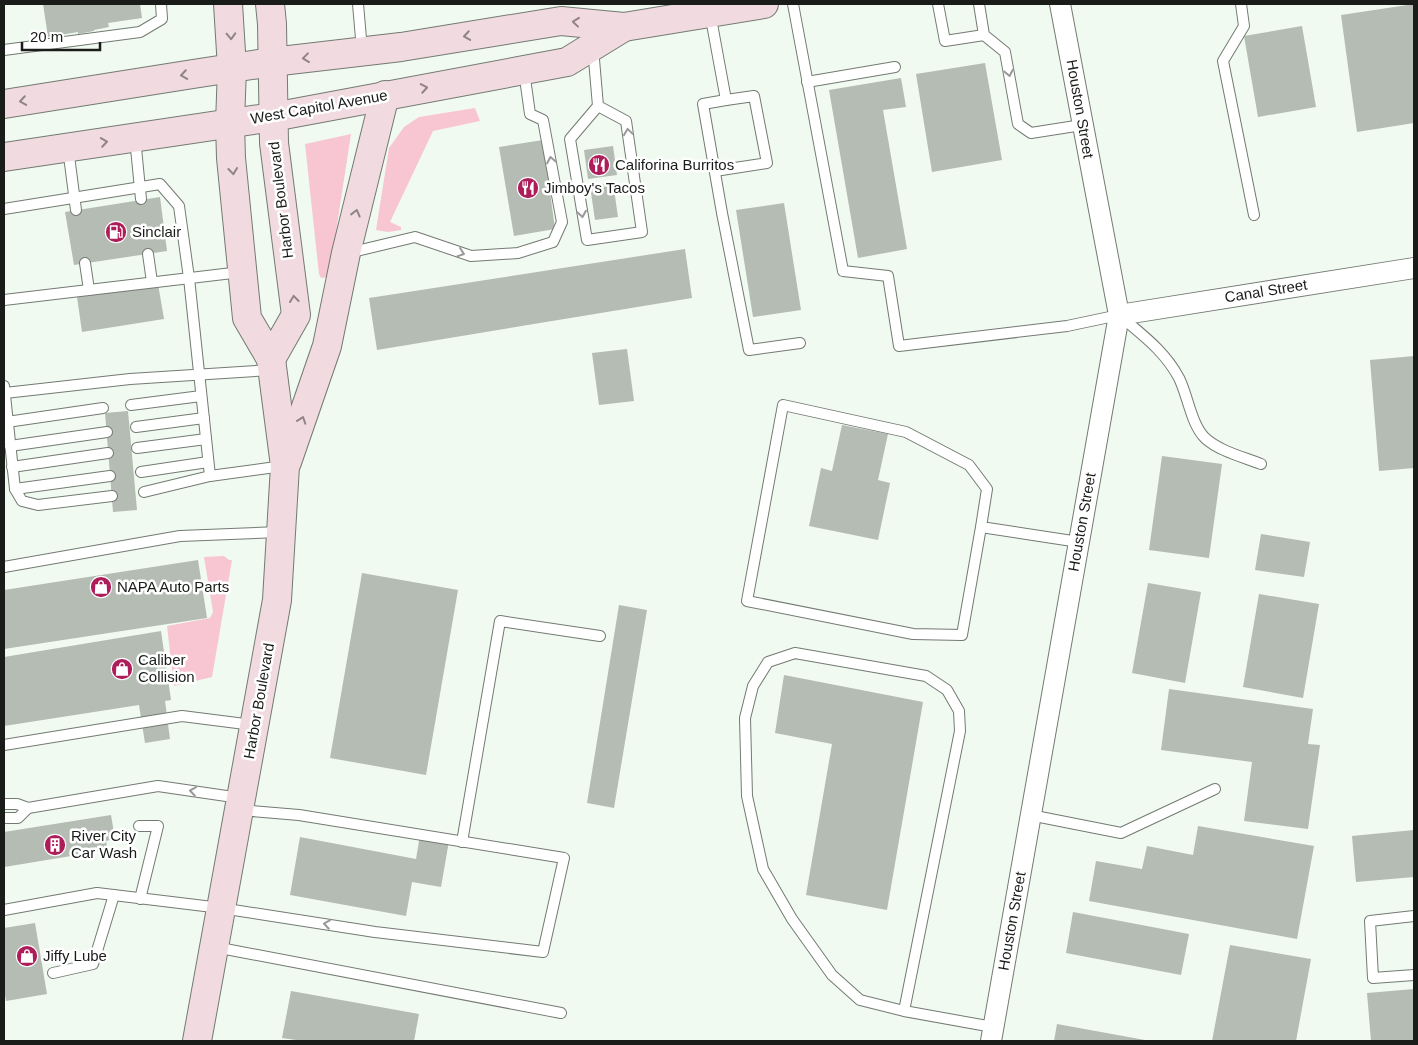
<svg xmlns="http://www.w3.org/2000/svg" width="1418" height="1045" font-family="Arial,sans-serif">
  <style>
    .green { fill: #f8c5d2 }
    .building { fill: #b4bcb4 }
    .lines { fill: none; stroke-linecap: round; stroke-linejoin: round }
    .service-casing { stroke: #737a72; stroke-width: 12 }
    .minor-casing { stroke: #737a72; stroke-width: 22 }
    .secondary-casing { stroke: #737a72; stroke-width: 30 }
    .service { stroke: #fff; stroke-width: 10 }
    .minor { stroke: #fff; stroke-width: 20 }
    .secondary { stroke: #f1dae0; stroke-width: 28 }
    .oneway { stroke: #908486 }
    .oneway2 { stroke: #989998 }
    .labels { text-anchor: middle; stroke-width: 5; stroke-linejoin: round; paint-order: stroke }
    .street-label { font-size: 15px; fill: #191c19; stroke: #fff }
    .poi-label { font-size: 15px; fill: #191c19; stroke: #fff; text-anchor: start }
  </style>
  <rect width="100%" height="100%" fill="#f1faf1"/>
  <g class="green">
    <polygon points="475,108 480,121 433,131 390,222 401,227 401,230 388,232 376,230 389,148 404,127 419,117"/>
    <polygon points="351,134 329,277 321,278 319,274 305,144"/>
    <polygon points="224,556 229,560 232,560 212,677 174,686 167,626 210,618 213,612 204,557"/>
  </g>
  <g class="building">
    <polygon points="43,4 140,4 142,18 108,23 109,27 94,30 94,31 78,34 78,32 48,37"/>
    <polygon points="1414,4 1414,123 1357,132 1341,15"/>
    <polygon points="1302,26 1316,107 1258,117 1244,36"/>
    <polygon points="985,63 1002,160 932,172 916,74"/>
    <polygon points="901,78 906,107 883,110 907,249 858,258 829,90"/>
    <polygon points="543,140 555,229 514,236 499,147"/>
    <polygon points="613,146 617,175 588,179 584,150"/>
    <polygon points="613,182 618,217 595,220 590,186"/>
    <polygon points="160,197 167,251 74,265 65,212"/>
    <polygon points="784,203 801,310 753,317 736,210"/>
    <polygon points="685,249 692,298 377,350 369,298"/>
    <polygon points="158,284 164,319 82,332 77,297"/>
    <polygon points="627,349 634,401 599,405 592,353"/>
    <polygon points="1414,356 1414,468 1379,471 1370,360"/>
    <polygon points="128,411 137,510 113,512 105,413"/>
    <polygon points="842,425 888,434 878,480 890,483 878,540 809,526 821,468 832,471"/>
    <polygon points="1162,456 1222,464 1209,558 1149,550"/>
    <polygon points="1261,534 1310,542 1304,577 1255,570"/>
    <polygon points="198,560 207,618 4,649 4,590"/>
    <polygon points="362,573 458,590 426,775 330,758"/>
    <polygon points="1148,583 1201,592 1185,683 1132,673"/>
    <polygon points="1259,594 1319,604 1303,698 1243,687"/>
    <polygon points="619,605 647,610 614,808 587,803"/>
    <polygon points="161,631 171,700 165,701 170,739 145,743 139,705 4,726 4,657"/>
    <polygon points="784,675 923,702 887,910 806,895 832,744 775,733"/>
    <polygon points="1169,689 1313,709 1308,744 1320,745 1308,829 1244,821 1252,762 1161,750"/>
    <polygon points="111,815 115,839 106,841 108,850 4,867 4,832"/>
    <polygon points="1198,826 1314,846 1297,939 1089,901 1096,861 1142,869 1147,846 1193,855"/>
    <polygon points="1414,830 1414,877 1356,882 1352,836"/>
    <polygon points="420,835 449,841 441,887 412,882 406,916 290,895 300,837 416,859"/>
    <polygon points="1073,912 1189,934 1181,975 1066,953"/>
    <polygon points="35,923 47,994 6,1001 4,989 4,928"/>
    <polygon points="1230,945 1311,959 1296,1041 1212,1041"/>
    <polygon points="1414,989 1414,1041 1371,1041 1367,993"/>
    <polygon points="291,991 419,1014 414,1041 303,1041 282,1038"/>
    <polygon points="1057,1024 1145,1040 1145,1041 1054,1041"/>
  </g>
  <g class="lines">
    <g class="service-casing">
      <g id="service">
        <polyline points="358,4 362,50"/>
        <path d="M793,4L843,271L888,276L899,346L1067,326L1119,315C1142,335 1164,350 1179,378C1188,396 1191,424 1205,438C1219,451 1243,457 1261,464"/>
        <polyline points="938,4 945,41 984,35"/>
        <polyline points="979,4 984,35 1005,52 1018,124 1031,133 1082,125"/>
        <polyline points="1241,4 1244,26 1223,61 1254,215"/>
        <polyline points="710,13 726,100 703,104 722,213 749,350 800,343"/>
        <polyline points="593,48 598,106 570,139 587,240 642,232 626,121 598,106"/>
        <polyline points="4,50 140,32 162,19 161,4"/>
        <polyline points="807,82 895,67"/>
        <polyline points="135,138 141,199"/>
        <polyline points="68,148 76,210"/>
        <polyline points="715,171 767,163 754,96 726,100"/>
        <polyline points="4,209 160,184 179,206 189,278 210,476"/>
        <polyline points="348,253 415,237 471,256 518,253 553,242 562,222 543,120 530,114 524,71"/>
        <polyline points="148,254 152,282"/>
        <polyline points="85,263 89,290"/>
        <polyline points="4,300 241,272"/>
        <polyline points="4,386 15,489 22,501 38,505 112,496"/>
        <polyline points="5,393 130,379 271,370"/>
        <polyline points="131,405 201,396"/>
        <polyline points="7,422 103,408"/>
        <polyline points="136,427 204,418"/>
        <polyline points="10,446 107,432"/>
        <polyline points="137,448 206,439"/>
        <polyline points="12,467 108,453"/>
        <polyline points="141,472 208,462"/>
        <polyline points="15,489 110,476"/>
        <polyline points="144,492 210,476 283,466"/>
        <polyline points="981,527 987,489 969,465 906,432 783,405 747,601 913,634 962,635 981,527 1079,542"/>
        <polyline points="4,567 180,536 280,532"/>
        <polyline points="4,745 182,716 253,725"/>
        <polyline points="4,804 17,804 28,808 158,786 240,798"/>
        <polyline points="1030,815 1121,833 1215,789"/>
        <polyline points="4,818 18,818 28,808"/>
        <polyline points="139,826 158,826 140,899"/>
        <polyline points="462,842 500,621 600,636"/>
        <polyline points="4,910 97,893 221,908 375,932 543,952 564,858 299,815 240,810"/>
        <polyline points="1414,916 1370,921 1373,978 1414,975"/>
        <polyline points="215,947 561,1013"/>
        <polyline points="53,973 93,964 114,895"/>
        <polyline points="904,1011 860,1000 832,975 792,919 763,869 747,796 745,718 753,686 768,662 795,653 926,676 947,690 959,711 960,731 904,1011 993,1027"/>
      </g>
    </g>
    <g class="minor-casing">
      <g id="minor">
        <polyline points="1119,315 1414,268"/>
        <polyline points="991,1041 1119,315 1060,4"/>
      </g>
    </g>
    <g class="secondary-casing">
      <g id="secondary">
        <polyline points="270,4 272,24 274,143 296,315 271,359"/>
        <polyline points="4,104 193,74 272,62 401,47 561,21 624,27 764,4"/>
        <polyline points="4,157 273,117 567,62 624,27"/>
        <polyline points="287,462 327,346 346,253 385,95"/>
        <polyline points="197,1041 277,600 285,466 271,359 247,318 231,158 230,123 232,68 228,4"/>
      </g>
    </g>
    <use href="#service" class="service"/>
    <use href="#minor" class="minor"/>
    <use href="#secondary" class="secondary"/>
  </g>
  <defs><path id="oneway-chevron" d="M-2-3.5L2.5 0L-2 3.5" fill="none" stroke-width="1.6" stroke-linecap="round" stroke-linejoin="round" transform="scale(1.25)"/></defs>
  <g class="oneway">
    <use href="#oneway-chevron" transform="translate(576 22) rotate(-174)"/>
    <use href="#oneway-chevron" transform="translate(231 36) rotate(88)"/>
    <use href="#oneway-chevron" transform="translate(467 36) rotate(171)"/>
    <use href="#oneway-chevron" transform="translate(306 58) rotate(173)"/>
    <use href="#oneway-chevron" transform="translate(184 75) rotate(171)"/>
    <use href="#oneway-chevron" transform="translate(424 88) rotate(-10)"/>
    <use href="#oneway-chevron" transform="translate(23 101) rotate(171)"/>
    <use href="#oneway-chevron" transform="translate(104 142) rotate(-9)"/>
    <use href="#oneway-chevron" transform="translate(233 171) rotate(84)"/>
    <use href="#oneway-chevron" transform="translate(356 213) rotate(-76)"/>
    <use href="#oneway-chevron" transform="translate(294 299) rotate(-97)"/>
    <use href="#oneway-chevron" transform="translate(302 420) rotate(-71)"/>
  </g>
  <g class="oneway2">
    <use href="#oneway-chevron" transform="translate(1009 73) rotate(79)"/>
    <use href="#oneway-chevron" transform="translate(628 132) rotate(-98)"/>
    <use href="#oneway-chevron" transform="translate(551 160) rotate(-101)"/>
    <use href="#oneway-chevron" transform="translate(582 214) rotate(81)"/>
    <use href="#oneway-chevron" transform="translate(461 253) rotate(19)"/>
    <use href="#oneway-chevron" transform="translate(193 791) rotate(-172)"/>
    <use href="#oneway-chevron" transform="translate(327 924) rotate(-171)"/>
  </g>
  <defs>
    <g id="restaurant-disc" transform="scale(1.125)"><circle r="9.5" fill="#ac1d59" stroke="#fff"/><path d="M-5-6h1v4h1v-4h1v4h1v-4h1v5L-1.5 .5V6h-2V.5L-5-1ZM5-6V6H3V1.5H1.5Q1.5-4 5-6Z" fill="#fff"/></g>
    <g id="fuel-disc" transform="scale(1.125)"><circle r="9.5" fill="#ac1d59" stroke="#fff"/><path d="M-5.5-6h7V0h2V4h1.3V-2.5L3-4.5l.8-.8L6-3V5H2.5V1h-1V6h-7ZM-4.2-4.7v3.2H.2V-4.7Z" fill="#fff"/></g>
    <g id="shop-disc" transform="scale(1.125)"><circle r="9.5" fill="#ac1d59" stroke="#fff"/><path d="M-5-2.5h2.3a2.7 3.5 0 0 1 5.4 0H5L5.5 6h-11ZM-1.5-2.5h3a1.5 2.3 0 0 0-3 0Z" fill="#fff"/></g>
    <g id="building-disc" transform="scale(1.125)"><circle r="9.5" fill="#ac1d59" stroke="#fff"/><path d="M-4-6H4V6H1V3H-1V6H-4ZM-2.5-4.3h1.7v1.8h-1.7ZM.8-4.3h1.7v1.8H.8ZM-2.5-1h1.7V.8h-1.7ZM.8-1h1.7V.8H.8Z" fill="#fff"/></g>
  </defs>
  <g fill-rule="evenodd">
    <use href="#restaurant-disc" x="599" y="165"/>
    <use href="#restaurant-disc" x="528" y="188"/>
    <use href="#fuel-disc" x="116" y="232"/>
    <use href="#shop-disc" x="101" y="587"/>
    <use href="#shop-disc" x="122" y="669"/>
    <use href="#building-disc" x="55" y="845"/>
    <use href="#shop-disc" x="27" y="956"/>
  </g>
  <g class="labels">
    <g class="street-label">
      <text transform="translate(319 107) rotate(-10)" y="5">West Capitol Avenue</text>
      <text transform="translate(1080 109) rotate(80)" y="5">Houston Street</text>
      <text transform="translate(281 200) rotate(-97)" y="5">Harbor Boulevard</text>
      <text transform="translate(1266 291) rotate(-9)" y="5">Canal Street</text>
      <text transform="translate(1082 522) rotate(-80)" y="5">Houston Street</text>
      <text transform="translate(259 701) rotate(-80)" y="5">Harbor Boulevard</text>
      <text transform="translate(1012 921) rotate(-80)" y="5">Houston Street</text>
    </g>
    <g class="poi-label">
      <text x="615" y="170">Califorina Burritos</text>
      <text x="544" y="193">Jimboy's Tacos</text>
      <text x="132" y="237">Sinclair</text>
      <text x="117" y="592">NAPA Auto Parts</text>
      <text x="138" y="665">Caliber<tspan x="138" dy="17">Collision</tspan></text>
      <text x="71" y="841">River City<tspan x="71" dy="17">Car Wash</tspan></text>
      <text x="43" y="961">Jiffy Lube</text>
    </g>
  </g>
  <rect width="1418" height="1045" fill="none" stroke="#191c19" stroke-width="10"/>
  <path d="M22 42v8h78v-8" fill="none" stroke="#191c19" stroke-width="2.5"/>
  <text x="30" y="42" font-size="15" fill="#191c19" stroke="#ffffff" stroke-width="4" paint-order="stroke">20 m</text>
</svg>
